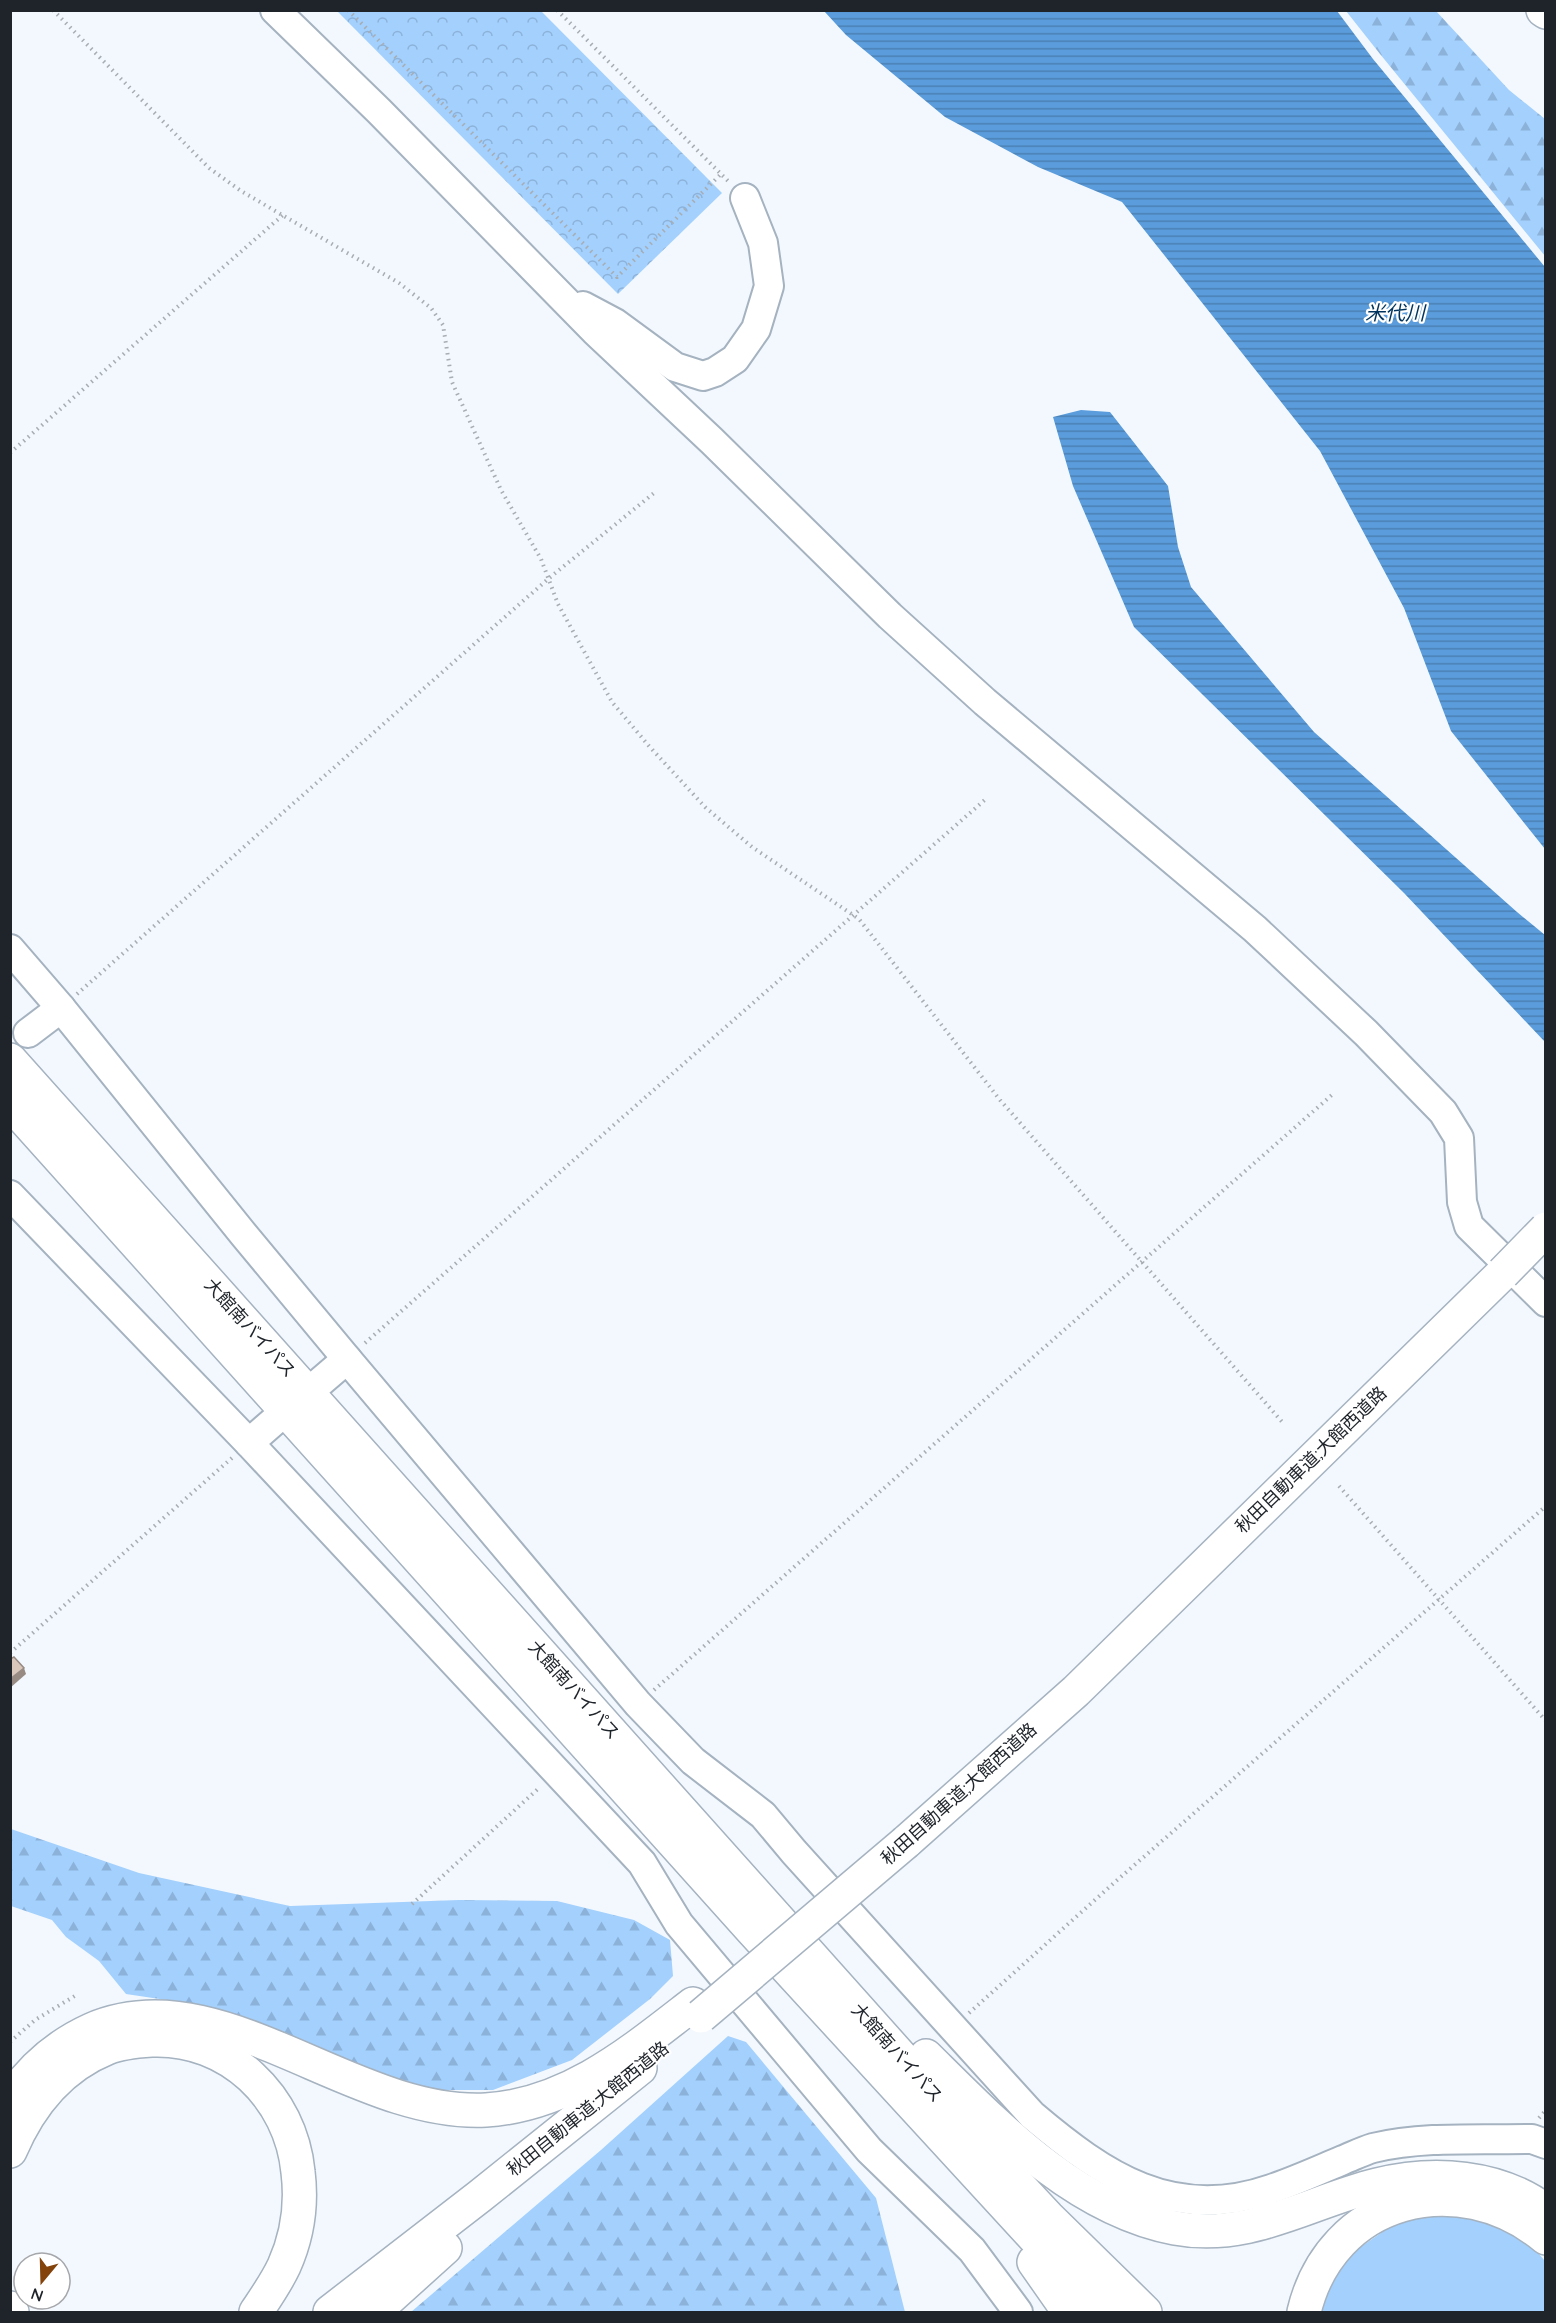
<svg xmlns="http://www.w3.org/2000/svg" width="1556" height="2323" font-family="Quicksand,'Noto Sans JP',sans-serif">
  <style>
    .grass { fill: #a3d0fd }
    .forest { fill: url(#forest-firs) }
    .park { fill: url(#park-crowns) }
    .water { fill: url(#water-rules) }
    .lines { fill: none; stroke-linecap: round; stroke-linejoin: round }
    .minor-casing { stroke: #a5b2c0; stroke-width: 32 }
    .major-casing { stroke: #a5b2c0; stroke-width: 36 }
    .highway-casing { stroke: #a5b2c0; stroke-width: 36 }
    .path { stroke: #a7adb3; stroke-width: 4; stroke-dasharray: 1.5 4.5; stroke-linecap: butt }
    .minor { stroke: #fff; stroke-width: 28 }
    .major { stroke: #fff; stroke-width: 33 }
    .highway { stroke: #fff; stroke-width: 33 }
    .highway-bridge-casing { stroke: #a5b2c0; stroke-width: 36; stroke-linecap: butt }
    .highway-bridge { stroke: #fff; stroke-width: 33 }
    .shaded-wall { fill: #988b84 }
    .building { fill: #d9c7bc; stroke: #988b84; stroke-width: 1.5 }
    .labels { text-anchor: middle; stroke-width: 4.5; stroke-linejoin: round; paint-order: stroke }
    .street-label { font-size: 18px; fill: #1f242a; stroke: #fff }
    .water-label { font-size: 20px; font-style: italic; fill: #00345c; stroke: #fff }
  </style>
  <defs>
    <pattern id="forest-firs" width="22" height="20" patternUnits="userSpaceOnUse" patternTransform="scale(1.5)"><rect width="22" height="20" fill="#a3d0fd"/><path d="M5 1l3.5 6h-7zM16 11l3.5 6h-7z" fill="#8cb2d9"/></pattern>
    <pattern id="park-crowns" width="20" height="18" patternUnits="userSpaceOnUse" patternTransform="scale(1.5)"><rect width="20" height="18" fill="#a3d0fd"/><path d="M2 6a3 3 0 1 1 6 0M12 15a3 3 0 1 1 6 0" fill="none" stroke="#8cb2d9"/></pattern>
    <pattern id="water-rules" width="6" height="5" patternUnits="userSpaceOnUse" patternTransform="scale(1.5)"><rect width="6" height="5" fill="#5b9ddc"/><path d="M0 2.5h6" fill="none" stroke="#4b80b3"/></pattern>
  </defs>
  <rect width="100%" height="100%" fill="#f2f8fe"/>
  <polygon class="grass" points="1438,2214 1482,2218 1526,2239 1545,2261 1545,2312 1318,2312 1327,2286 1352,2253 1397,2222"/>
  <g class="forest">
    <polygon points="1346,11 1436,11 1509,90 1545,119 1545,256 1380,54"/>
    <polygon points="11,1829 139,1873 290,1906 459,1900 557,1901 634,1920 670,1940 673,1976 650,1999 572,2060 493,2090 439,2090 385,2076 293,2037 200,2005 126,1994 99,1961 66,1937 52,1920 11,1906"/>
    <polygon points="728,2036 746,2042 876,2198 905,2312 411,2312 601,2150"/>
  </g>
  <polygon class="park" points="337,11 541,11 722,193 618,294"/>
  <g class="water">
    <polygon points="824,11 1337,11 1373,59 1545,267 1545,849 1451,731 1404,608 1320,451 1122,202 1038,167 945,117 846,35"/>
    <polygon points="1081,410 1110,412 1168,486 1178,547 1191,587 1314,732 1517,912 1545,935 1545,1042 1404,893 1134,627 1073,486 1053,417"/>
  </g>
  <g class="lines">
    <g class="minor-casing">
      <g id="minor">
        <polyline points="275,10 379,111 595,331 712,441 890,616 985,702 1255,929 1366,1033 1443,1112 1459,1138 1462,1202 1469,1226 1546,1302"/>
        <polyline points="583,306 615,323 675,367 703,376 715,372 735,359 756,329 769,286 763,243 745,198"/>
        <path d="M10,949L61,1008L244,1235L347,1359L638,1704L693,1761L763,1815L794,1852L1032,2115C1104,2176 1173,2223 1271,2189C1295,2181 1319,2170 1343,2160C1353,2156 1363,2151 1373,2148C1424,2136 1479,2140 1532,2139L1546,2144"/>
        <polyline points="28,1033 61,1008"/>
        <polyline points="10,1195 249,1443 642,1863 679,1924 869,2150 972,2250 1018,2312"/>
        <polyline points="319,1383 347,1359"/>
        <polyline points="249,1443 273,1422"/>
      </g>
    </g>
    <g class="major-casing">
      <polyline id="major" points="1543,10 1546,12"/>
    </g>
    <g class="highway-casing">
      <g id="highway">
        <polyline points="10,1060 962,2125 1048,2217 1145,2312"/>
        <polyline points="10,1103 752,1930 1067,2273 1108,2312"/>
        <polyline points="906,1842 1076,1691 1503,1273"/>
        <path d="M926,2056C996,2125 1075,2209 1175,2228C1250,2242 1308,2202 1377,2185C1433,2171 1499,2175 1546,2211"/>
        <path d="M10,2100C31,2068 56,2046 91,2030C219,1974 351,2117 486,2110C568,2105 631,2052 693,2004"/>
        <path d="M10,2151C30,2104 60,2067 107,2048C121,2042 137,2041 152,2040C229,2037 291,2097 298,2172C302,2204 297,2237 284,2266C276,2283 266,2297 256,2312"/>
        <polyline points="1034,2262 1069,2312"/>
        <polyline points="10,2308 12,2312"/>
        <polyline points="330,2312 480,2196 640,2068"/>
        <polyline points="374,2312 445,2248"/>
        <path d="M1304,2312C1331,2198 1458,2165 1546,2238"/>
      </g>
    </g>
    <g class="path">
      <polyline points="53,10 209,168 241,191 399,283 431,308 443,325 452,382 501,490 541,559 558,604 612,702 649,746 705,807 752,847 859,919 1000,1100 1284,1424"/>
      <polyline points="348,10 617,277 721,174"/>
      <polyline points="557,10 730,183"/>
      <polyline points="10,453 283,215"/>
      <polyline points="77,994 548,579 654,493"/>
      <polyline points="365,1343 987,798"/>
      <polyline points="1339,1486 1546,1721"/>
      <polyline points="10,1653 233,1457"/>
      <polyline points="654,1690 1333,1094"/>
      <polyline points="412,1904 540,1787"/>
      <polyline points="969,2013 1115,1882 1546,1506"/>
      <polyline points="10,2042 35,2020 78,1994"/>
      <polyline points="1539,2118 1546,2110"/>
    </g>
    <use href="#minor" class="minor"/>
    <use href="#major" class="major"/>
    <use href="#highway" class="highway"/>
    <g class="highway-bridge-casing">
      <g id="highway-bridge">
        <polyline points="1503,1273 1546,1229"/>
        <polyline points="701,2016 906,1842"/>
      </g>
    </g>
    <use href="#highway-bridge" class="highway-bridge"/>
  </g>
  <polygon class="shaded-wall" points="24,1668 26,1674 10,1688 10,1679"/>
  <polygon class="building" points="14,1657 24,1668 10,1679 10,1659"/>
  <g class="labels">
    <g class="street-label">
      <text transform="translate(250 1328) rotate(48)" y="6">大館南バイパス</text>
      <text transform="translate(1311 1460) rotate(-44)" y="6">秋田自動車道;大館西道路</text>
      <text transform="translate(574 1690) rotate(48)" y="6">大館南バイパス</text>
      <text transform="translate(959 1794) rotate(-42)" y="6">秋田自動車道;大館西道路</text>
      <text transform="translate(897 2053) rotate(48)" y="6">大館南バイパス</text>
      <text transform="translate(588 2109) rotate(-39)" y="6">秋田自動車道;大館西道路</text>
    </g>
    <g class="water-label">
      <text x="1395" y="320">米代川</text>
    </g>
  </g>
  <rect width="1556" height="2323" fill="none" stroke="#1f242a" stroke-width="24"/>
  <g transform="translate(42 2281) rotate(199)"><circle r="28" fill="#ffffff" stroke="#a5a7aa" stroke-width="1.5"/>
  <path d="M0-4.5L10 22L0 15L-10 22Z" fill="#83430b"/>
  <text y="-9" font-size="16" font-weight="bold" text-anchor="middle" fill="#1f242a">N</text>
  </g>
</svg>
